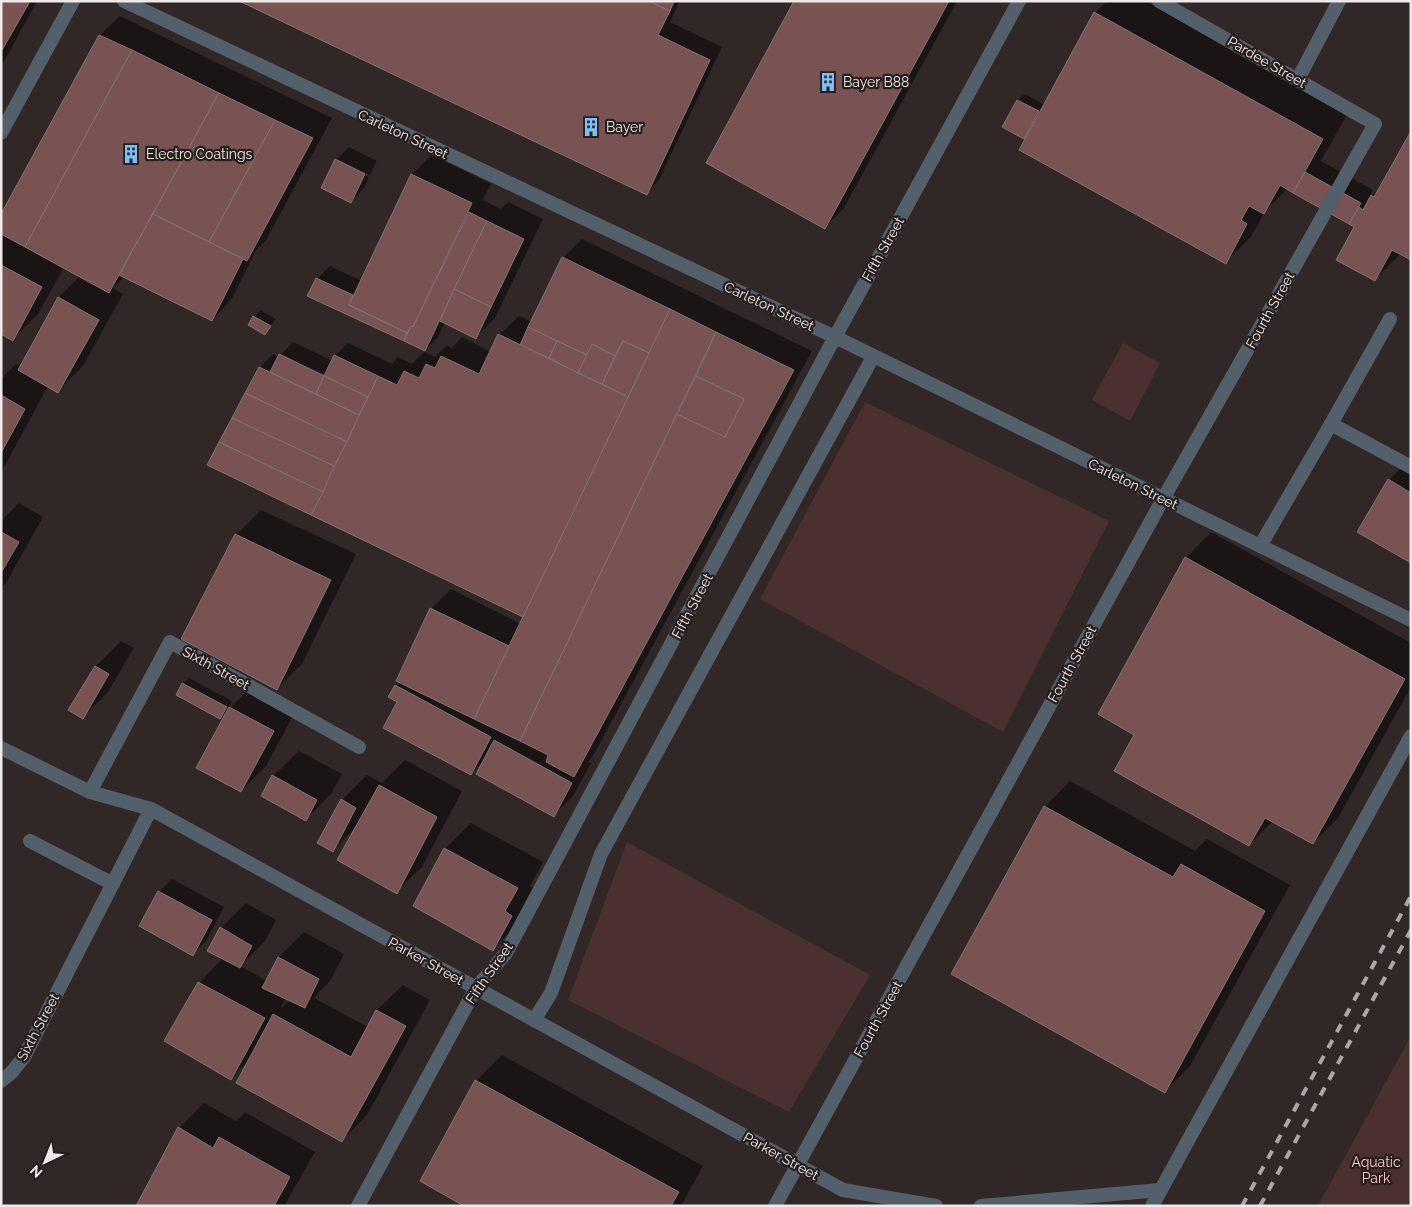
<svg xmlns="http://www.w3.org/2000/svg" width="1412" height="1207" font-family="Raleway,sans-serif">
  <style>
    .green { fill: #4b3031 }
    .shadow { fill: #0007; fill-rule: evenodd }
    .building { fill: #795253; stroke: #807474 }
    .lines { fill: none; stroke-linecap: round; stroke-linejoin: round }
    .service { stroke: #53606b; stroke-width: 14 }
    .minor { stroke: #53606b; stroke-width: 14 }
    .tertiary { stroke: #53606b; stroke-width: 14 }
    .rail { stroke: #aea6a6; stroke-width: 4; stroke-dasharray: 9 9; stroke-linecap: butt }
    .labels { text-anchor: middle; stroke-width: 4.5; stroke-linejoin: round; paint-order: stroke }
    .street-label { font-size: 14px; fill: #f0e9e9; stroke: #271e1e }
    .poi-label { font-size: 14px; fill: #f0e9e9; stroke: #271e1e; text-anchor: start }
    .park-label { font-size: 14px; fill: #fec4c5; stroke: #271e1e }
  </style>
  <rect width="100%" height="100%" fill="#312727"/>
  <g class="green">
    <polygon points="1123,343 1160,363 1130,421 1092,400"/>
    <polygon points="865,402 1109,521 1003,732 760,599"/>
    <polygon points="627,842 870,975 789,1112 568,1000"/>
    <polygon points="1411,1036 1411,1206 1318,1206"/>
  </g>
  <g class="shadow">
    <polygon points="1,1 37,1 1,67"/>
    <polygon points="242,1 680,1 670,22 722,47 659,180 646,193"/>
    <polygon points="796,1 957,1 844,208 825,227"/>
    <polygon points="1107,1 1145,1 1348,113 1321,161 1373,190 1368,200 1381,187 1401,253 1375,280 1356,227 1295,192 1296,188 1293,191 1288,188 1265,211 1251,237 1225,262 1030,130 1023,137 1004,127 1018,100 1025,94 1045,105 1095,13"/>
    <polygon points="120,16 332,118 266,240 256,250 231,300 212,320 125,276 113,288 123,294 83,366 58,391 48,386 1,473 1,379 16,364 21,367 59,297 80,276 64,267 38,314 13,339 1,333 1,216 100,35"/>
    <polygon points="349,147 377,161 370,175 339,160 339,163 369,177 364,188 351,201 336,160"/>
    <polygon points="432,155 491,184 483,200 501,209 508,202 543,219 495,318 476,337 445,322 438,337 425,350 308,296 317,279 330,266 362,281 412,174"/>
    <path d="M582,239L812,351L593,756L588,762L591,763L573,796L553,815L484,760L471,774L398,702L396,686L400,681L431,609L451,589L521,624L525,617L209,465L260,367L273,354L279,357L293,342L333,361L335,356L348,343L392,364L398,357L412,364L424,352L435,357L447,345L452,348L462,337L491,352L499,335L519,316L532,322L563,258ZM283,355L331,377L330,380L283,357Z"/>
    <polygon points="260,310 276,319 265,333 249,324"/>
    <polygon points="1408,461 1411,462 1411,562 1389,480"/>
    <polygon points="19,503 43,517 6,583 1,588 1,521"/>
    <polygon points="261,510 356,554 302,664 276,689 236,535"/>
    <polygon points="1211,532 1411,643 1411,687 1338,818 1313,843 1273,821 1249,845 1136,734 1186,558"/>
    <polygon points="121,641 134,648 108,692 83,717 96,666"/>
    <polygon points="189,678 232,701 227,711 220,717 183,684"/>
    <polygon points="256,683 299,705 266,766 241,791 230,708"/>
    <polygon points="299,751 342,774 331,794 306,819 273,776"/>
    <polygon points="405,760 462,791 422,867 396,892 355,828 333,850 342,800 367,775 382,783"/>
    <polygon points="1070,781 1195,851 1207,839 1290,885 1190,1066 1165,1091 1045,807"/>
    <polygon points="471,823 543,862 530,886 537,890 518,924 493,949 414,906 446,848"/>
    <polygon points="172,879 224,907 206,941 193,954 159,892"/>
    <path d="M246,903L276,920L265,941L240,966L267,981L279,957L304,932L344,954L330,981L314,998L368,1027L377,1010L403,985L430,1000L367,1115L342,1140L249,1060L231,1078L166,1041L199,983L223,958L221,928ZM286,998L290,999L282,1008L281,1007Z"/>
    <polygon points="502,1055 703,1166 681,1206 467,1206 422,1181 476,1081"/>
    <polygon points="204,1103 236,1121 245,1112 315,1152 284,1206 137,1206 179,1128"/>
  </g>
  <g class="building">
    <polygon points="1,1 25,1 29,3 1,52"/>
    <polygon points="239,1 649,1 670,11 658,35 710,60 647,195"/>
    <polygon points="649,1 674,1 670,11"/>
    <polygon points="794,1 949,1 825,229 706,163"/>
    <polygon points="1094,12 1323,139 1293,193 1280,185 1264,214 1249,206 1241,220 1247,224 1226,264 1019,150"/>
    <polygon points="99,35 132,50 25,247 1,234 1,214"/>
    <polygon points="132,50 219,93 109,293 25,247"/>
    <polygon points="219,93 275,120 209,242 153,214"/>
    <polygon points="1017,100 1039,111 1024,139 1002,127"/>
    <polygon points="275,120 313,138 247,261 209,242"/>
    <polygon points="1411,131 1411,260 1392,250 1375,281 1336,260 1354,227 1349,224 1359,207 1363,210 1371,195 1374,197"/>
    <polygon points="335,159 365,174 351,203 321,188"/>
    <polygon points="1305,172 1361,203 1349,224 1293,193"/>
    <polygon points="411,174 472,203 413,327 411,326 407,333 349,305"/>
    <polygon points="469,212 487,221 425,351 404,341 411,326 413,327"/>
    <polygon points="153,214 243,259 212,321 119,275"/>
    <polygon points="487,221 524,239 491,307 454,289"/>
    <polygon points="562,257 670,309 649,353 623,341 615,356 592,344 587,355 528,327"/>
    <polygon points="1,265 42,287 13,341 1,334"/>
    <polygon points="316,278 353,295 349,305 407,333 404,341 307,296"/>
    <polygon points="454,289 491,307 476,339 440,321"/>
    <polygon points="58,297 99,320 58,393 18,370"/>
    <polygon points="670,309 716,332 520,741 474,719"/>
    <polygon points="253,316 271,326 265,335 248,325"/>
    <polygon points="528,327 557,341 549,358 520,345"/>
    <polygon points="716,332 794,370 574,777 546,762 548,755 520,741 677,414 725,437 744,399 696,376"/>
    <polygon points="498,334 628,397 523,617 311,515 378,376 397,385 404,371 419,378 426,364 435,368 441,356 479,374"/>
    <polygon points="557,341 587,355 578,373 549,358"/>
    <polygon points="623,341 649,353 628,397 602,384"/>
    <polygon points="592,344 615,356 602,384 578,373"/>
    <polygon points="279,354 324,376 316,394 270,372"/>
    <polygon points="334,355 378,376 368,397 324,376"/>
    <polygon points="259,367 359,415 347,442 245,393"/>
    <polygon points="324,376 368,397 359,415 316,394"/>
    <polygon points="696,376 744,399 725,437 677,414"/>
    <polygon points="245,393 347,442 334,466 232,418"/>
    <polygon points="1,395 25,409 1,453"/>
    <polygon points="232,418 334,466 323,492 219,442"/>
    <polygon points="219,442 323,492 311,515 207,465"/>
    <polygon points="1388,479 1411,493 1411,563 1357,532"/>
    <polygon points="1,532 19,542 1,573"/>
    <polygon points="235,534 331,580 277,690 181,639"/>
    <polygon points="1185,557 1405,679 1313,844 1265,818 1249,846 1114,771 1134,735 1098,714"/>
    <polygon points="430,608 509,646 474,719 396,681"/>
    <polygon points="95,666 109,674 83,719 68,710"/>
    <polygon points="182,683 227,707 220,719 176,695"/>
    <polygon points="395,685 491,737 471,775 383,728 397,702 388,697"/>
    <polygon points="229,707 274,731 241,792 196,768"/>
    <polygon points="494,740 572,783 554,817 476,774"/>
    <polygon points="272,775 317,800 306,821 261,796"/>
    <polygon points="379,785 437,817 397,894 337,860"/>
    <polygon points="341,799 356,808 333,852 317,843"/>
    <polygon points="1044,806 1173,877 1181,864 1265,911 1165,1093 951,974"/>
    <polygon points="444,848 518,888 505,911 512,916 493,951 413,906"/>
    <polygon points="158,891 212,920 193,956 139,926"/>
    <polygon points="220,927 252,946 240,968 207,951"/>
    <polygon points="278,957 319,979 305,1008 262,988"/>
    <polygon points="198,982 265,1018 231,1080 164,1041"/>
    <polygon points="376,1010 406,1026 342,1142 236,1083 273,1014 351,1057"/>
    <polygon points="475,1080 679,1192 671,1206 464,1206 420,1181"/>
    <polygon points="178,1127 213,1148 219,1137 290,1177 274,1206 136,1206"/>
  </g>
  <g class="lines">
    <g class="service">
      <polyline points="1298,79 1339,1"/>
      <polyline points="835,337 1411,620"/>
      <polyline points="1331,424 1390,319"/>
      <polyline points="1260,546 1331,424 1411,467"/>
      <polyline points="1,748 90,792 151,809 843,1190 936,1206"/>
      <polyline points="90,792 170,642 359,747"/>
      <polyline points="30,841 113,884"/>
      <polyline points="534,1020 551,993 601,854 873,357"/>
      <polyline points="1,1081 11,1073 24,1057 151,809"/>
      <polyline points="358,1206 476,988 506,953 835,337 1019,1"/>
      <polyline points="775,1206 1163,499 1375,124 1159,1"/>
      <polyline points="981,1206 1160,1190"/>
      <polyline points="1152,1206 1411,736"/>
    </g>
    <polyline class="minor" points="124,1 835,337"/>
    <polyline class="tertiary" points="1,133 73,1"/>
    <g class="rail">
      <polyline points="1242,1206 1411,896"/>
      <polyline points="1260,1206 1411,930"/>
    </g>
  </g>
  <defs>
    <g id="building-bare" transform="scale(1.5)"><path d="M-4-6H4V6H1V3H-1V6H-4ZM-2.5-4.3h1.7v1.8h-1.7ZM.8-4.3h1.7v1.8H.8ZM-2.5-1h1.7V.8h-1.7ZM.8-1h1.7V.8H.8Z" fill="#79bff8" stroke="#271e1e" stroke-width="2.5" paint-order="stroke"/></g>
  </defs>
  <g fill-rule="evenodd">
    <use href="#building-bare" x="828" y="82"/>
    <use href="#building-bare" x="591" y="127"/>
    <use href="#building-bare" x="131" y="154"/>
  </g>
  <g class="labels">
    <g class="street-label">
      <text transform="translate(1267 62) rotate(30)" y="5">Pardee Street</text>
      <text transform="translate(403 134) rotate(25)" y="5">Carleton Street</text>
      <text transform="translate(883 249) rotate(-61)" y="5">Fifth Street</text>
      <text transform="translate(769 306) rotate(25)" y="5">Carleton Street</text>
      <text transform="translate(1270 310) rotate(-61)" y="5">Fourth Street</text>
      <text transform="translate(1133 484) rotate(26)" y="5">Carleton Street</text>
      <text transform="translate(692 606) rotate(-62)" y="5">Fifth Street</text>
      <text transform="translate(1072 664) rotate(-61)" y="5">Fourth Street</text>
      <text transform="translate(216 668) rotate(29)" y="5">Sixth Street</text>
      <text transform="translate(426 961) rotate(29)" y="5">Parker Street</text>
      <text transform="translate(489 973) rotate(-55)" y="5">Fifth Street</text>
      <text transform="translate(878 1019) rotate(-61)" y="5">Fourth Street</text>
      <text transform="translate(38 1027) rotate(-62)" y="5">Sixth Street</text>
      <text transform="translate(781 1156) rotate(29)" y="5">Parker Street</text>
    </g>
    <g class="poi-label">
      <text x="843" y="87">Bayer B88</text>
      <text x="606" y="132">Bayer</text>
      <text x="146" y="159">Electro Coatings</text>
    </g>
    <g class="park-label">
      <text x="1376" y="1167">Aquatic<tspan x="1376" dy="16">Park</tspan></text>
    </g>
  </g>
  <rect width="1412" height="1207" fill="none" stroke="#f0e9e9" stroke-width="5"/>
  <g transform="translate(45 1162) rotate(223)" stroke="#271e1e" stroke-width="4" paint-order="stroke">
  <path d="M0-4L9 19L0 12L-9 19Z" fill="#f0e9e9"/>
  <text y="-8" font-size="14" font-weight="bold" text-anchor="middle" fill="#f0e9e9">N</text>
  </g>
</svg>
